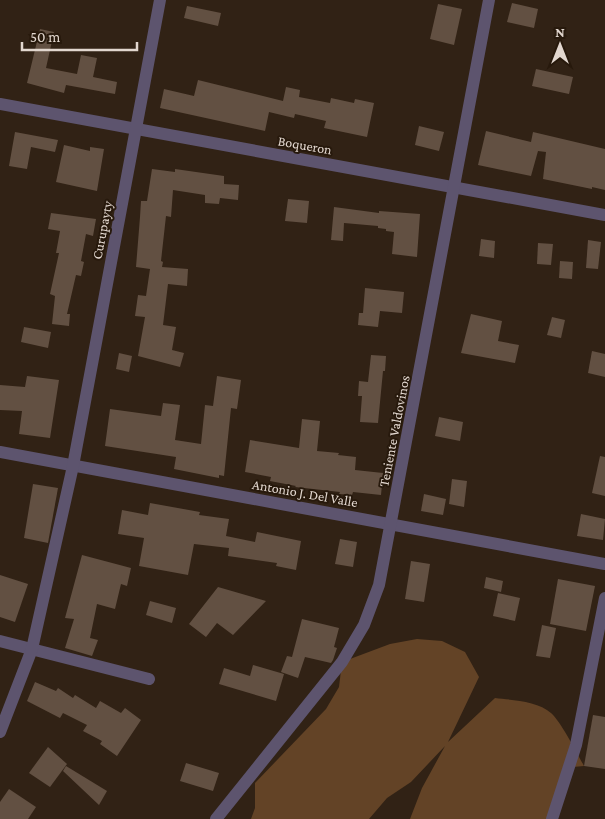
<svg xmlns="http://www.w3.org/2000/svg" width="605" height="819" font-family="'Crimson Pro',serif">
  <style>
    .green { fill: #634326 }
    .building { fill: #625042 }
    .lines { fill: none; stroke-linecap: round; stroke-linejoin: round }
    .minor { stroke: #5d546e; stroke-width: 12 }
    .labels { text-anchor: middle; stroke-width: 4; stroke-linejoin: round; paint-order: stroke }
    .street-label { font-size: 14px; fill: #e2d7cf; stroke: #27190c }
  </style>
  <rect width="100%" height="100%" fill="#312215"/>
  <path class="green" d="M417,639L442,641L465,652L479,677L448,742L495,698C512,700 538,701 551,713C561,722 577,753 584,766L573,767L556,819H410L422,788L445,746L411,782L387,798L369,819H251L255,808V783L326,709L339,687L342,662L390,644Z"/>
  <g class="building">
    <polygon points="512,3 538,9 534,28 507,22"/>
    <polygon points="438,4 462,9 454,45 430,39"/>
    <polygon points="187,6 221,13 218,26 184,18"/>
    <polygon points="40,29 54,32 46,68 77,74 81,55 97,58 93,77 117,82 115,94 66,85 64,93 27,83"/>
    <polygon points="536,69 573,77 569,94 532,86"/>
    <polygon points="198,80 283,101 286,87 300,90 299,97 330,103 331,98 354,103 355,99 374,103 367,137 324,128 326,121 295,114 294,118 269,112 265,131 160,108 164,89 194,96"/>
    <polygon points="419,126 444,132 439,151 415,145"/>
    <polygon points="486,131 531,142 533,132 605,149 605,190 592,187 592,189 543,179 546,152 538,151 531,176 478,165"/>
    <polygon points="15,132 58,140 55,152 31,147 27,169 9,166"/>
    <polygon points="64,145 90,151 90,147 104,149 97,191 56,182"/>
    <polygon points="152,169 175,172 175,169 224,176 224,184 239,185 238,200 220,198 219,204 205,203 205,195 173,190 171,217 166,216 161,261 163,262 162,267 188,269 187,286 168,284 163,325 176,327 172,350 184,353 180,367 138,356 145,317 135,316 138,295 146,296 150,269 136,267 140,217 141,201 147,201"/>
    <polygon points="288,199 309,201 307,223 285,221"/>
    <polygon points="334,207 379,213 379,211 420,214 417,257 392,254 394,232 386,231 386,229 378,228 378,226 344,223 343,241 331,240"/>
    <polygon points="51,213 96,219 93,236 86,234 81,261 84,262 81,276 76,275 67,314 70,314 69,326 52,324 55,296 50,294 59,253 56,253 60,231 48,229"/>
    <polygon points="481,239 495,241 494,258 479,256"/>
    <polygon points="588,240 601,242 598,269 586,268"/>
    <polygon points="538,243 553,244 551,265 537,264"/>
    <polygon points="560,261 573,262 572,279 559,278"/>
    <polygon points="365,288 404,292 402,313 380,311 378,327 358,325 359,313 363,313"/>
    <polygon points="471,314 502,321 498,341 519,345 515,363 461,353"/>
    <polygon points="552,317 565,320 561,338 547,335"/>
    <polygon points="24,327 51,332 48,348 21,342"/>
    <polygon points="592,351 605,354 605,377 588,373"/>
    <polygon points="119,353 132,356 129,372 116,369"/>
    <polygon points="371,355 386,356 385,371 383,371 378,423 360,422 362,396 358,396 359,381 368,382"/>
    <polygon points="27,376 59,380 50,438 19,434 22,411 0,410 0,385 25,387"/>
    <polygon points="217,376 241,380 237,409 231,408 224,476 219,475 219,478 174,469 176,457 105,446 110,409 161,416 163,403 180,405 175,440 201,444 205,405 213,406"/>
    <polygon points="439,417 463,422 460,441 435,436"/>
    <polygon points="302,419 320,421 317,451 339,453 338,455 356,457 355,470 383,473 381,495 353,492 352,495 339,494 340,492 295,487 296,486 270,481 271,477 245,472 250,440 299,448"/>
    <polygon points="600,456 605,457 605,496 592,493"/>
    <polygon points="452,479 467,481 464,507 449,504"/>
    <polygon points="33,484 58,488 48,543 24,538"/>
    <polygon points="424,494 446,499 443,515 421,511"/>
    <polygon points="150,503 200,512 199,515 229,519 226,536 255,542 257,532 301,541 296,570 276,566 277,563 228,556 229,548 194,544 188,575 139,566 144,538 118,534 122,510 148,515"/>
    <polygon points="581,514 605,519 603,540 577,536"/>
    <polygon points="340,539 357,542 353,567 335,564"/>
    <polygon points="82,555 131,568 127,586 121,584 115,609 97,604 90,638 98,640 92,656 65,648 74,619 65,618"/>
    <polygon points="411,561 430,564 424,602 405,599"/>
    <polygon points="0,575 28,584 15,622 0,617"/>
    <polygon points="486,577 503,581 501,592 484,588"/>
    <polygon points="558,579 595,586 586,631 550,624"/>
    <polygon points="218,587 266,601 233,635 217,623 206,637 189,624"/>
    <polygon points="498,593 520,598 515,621 493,616"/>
    <polygon points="150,601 176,608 172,623 146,615"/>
    <polygon points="302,619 339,628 334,647 337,648 333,660 331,663 305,657 298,678 281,672 287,656 292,657"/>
    <polygon points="542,625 556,628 550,658 536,656"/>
    <polygon points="253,665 284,674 276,701 219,684 224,668 250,676"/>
    <polygon points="35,682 56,691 58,688 73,698 75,695 96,708 100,701 121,713 125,708 141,720 117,756 100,744 102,741 83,731 87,725 63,713 60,718 27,701"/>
    <polygon points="593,715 605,717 605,769 584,766"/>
    <polygon points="48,747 67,764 50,787 29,773"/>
    <polygon points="186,763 219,773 213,791 180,781"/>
    <polygon points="66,766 107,791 99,805 63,771"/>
    <polygon points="9,789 36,807 28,819 0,819 0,802"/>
  </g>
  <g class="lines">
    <g class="minor">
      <polyline points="0,104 605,215"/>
      <polyline points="0,452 605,564"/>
      <polyline points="0,641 149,679"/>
      <polyline points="0,732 32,649 73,466 160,0"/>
      <polyline points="216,819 342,662 364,625 379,585 489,0"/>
      <polyline points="552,819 576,745 605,598"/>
    </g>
  </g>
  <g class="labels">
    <g class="street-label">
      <text transform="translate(305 145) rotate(10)" y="5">Boqueron</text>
      <text transform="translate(102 230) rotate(-79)" y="5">Curupayty</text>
      <text transform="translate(394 431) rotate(-79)" y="5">Teniente Valdovinos</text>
      <text transform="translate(305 493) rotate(10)" y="5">Antonio J. Del Valle</text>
    </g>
  </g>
  <g transform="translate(560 45)" stroke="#27190c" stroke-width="4" paint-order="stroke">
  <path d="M0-4L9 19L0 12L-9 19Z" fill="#e2d7cf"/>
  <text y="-8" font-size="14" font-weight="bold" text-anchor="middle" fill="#e2d7cf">N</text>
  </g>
  <path d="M22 42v8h115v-8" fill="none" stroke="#e2d7cf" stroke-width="2.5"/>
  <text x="30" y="42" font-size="15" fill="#e2d7cf" stroke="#27190c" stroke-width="4" paint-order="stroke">50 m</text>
</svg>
